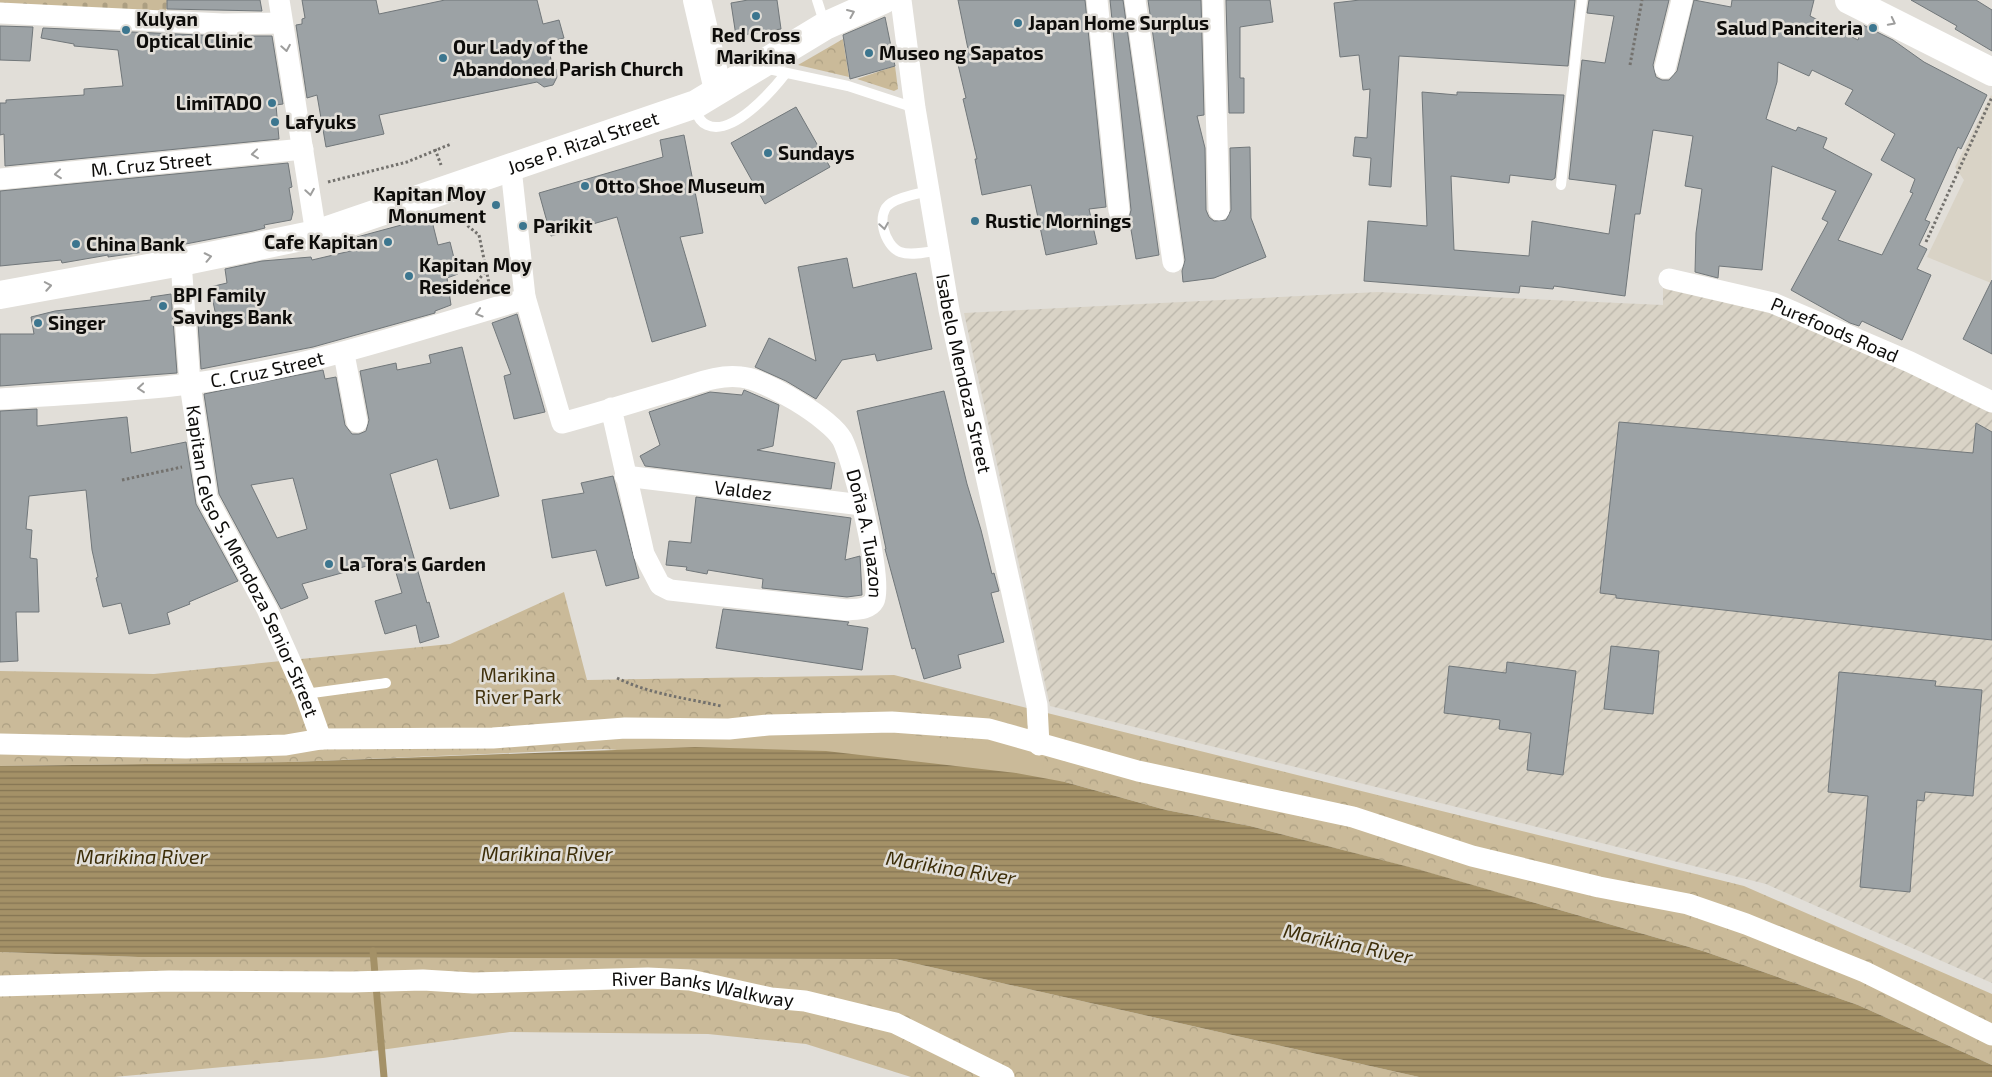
<svg xmlns="http://www.w3.org/2000/svg" width="1992" height="1077" font-family="'Exo 2',sans-serif">
  <style>
    .built { fill: #d9d3c6 }
    .industrial { fill: url(#industrial-furrows) }
    .forest { fill: url(#forest-crowns) }
    .cemetery { fill: url(#cemetery-stones) }
    .garden { fill: #caba99 }
    .water { fill: url(#water-rules) }
    .lines { fill: none; stroke-linecap: round; stroke-linejoin: round }
    .stream { stroke: #a49167; stroke-width: 7 }
    .building { fill: #9ca2a5; stroke: #71777a; fill-rule: evenodd }
    .path { stroke: #73716d; stroke-width: 3; stroke-dasharray: 2.5 2.5; stroke-linecap: butt }
    .lane { stroke: #fff; stroke-width: 10 }
    .street { stroke: #fff; stroke-width: 21 }
    .secondary { stroke: #fff; stroke-width: 28 }
    .oneway { stroke: #9e9e9d }
    .poi-dot { fill: #3c768f; stroke: #e1ded8; stroke-width: 2 }
    .labels { text-anchor: middle; stroke-width: 5; stroke-linejoin: round; paint-order: stroke }
    .poi-label { font-size: 19px; font-weight: bold; fill: #0d0c0a; stroke: #e1ded8; text-anchor: start }
    .street-label { font-size: 19px; fill: #0d0c0a; stroke: #e1ded8 }
    .park-label { font-size: 19px; fill: #40310d; stroke: #e1ded8 }
    .water-label { font-size: 20px; font-style: italic; fill: #3d2e09; stroke: #e1ded8 }
  </style>
  <defs>
    <pattern id="industrial-furrows" width="10" height="10" patternUnits="userSpaceOnUse" patternTransform="scale(1.25)"><rect width="10" height="10" fill="#d9d3c6"/><path d="M-1 1l2-2M0 10L10 0M9 11l2-2" fill="none" stroke="#b9b4a9"/></pattern>
    <pattern id="forest-crowns" width="20" height="18" patternUnits="userSpaceOnUse" patternTransform="scale(1.25)"><rect width="20" height="18" fill="#caba99"/><path d="M2 6a3 3 0 1 1 6 0M12 15a3 3 0 1 1 6 0" fill="none" stroke="#ac9f82"/></pattern>
    <pattern id="cemetery-stones" width="16" height="16" patternUnits="userSpaceOnUse" patternTransform="scale(1.25)"><rect width="16" height="16" fill="#caba99"/><path d="M2 7V4a2 2 0 0 1 4 0v3zM10 15v-3a2 2 0 0 1 4 0v3z" fill="#ac9f82"/></pattern>
    <pattern id="water-rules" width="6" height="5" patternUnits="userSpaceOnUse" patternTransform="scale(1.25)"><rect width="6" height="5" fill="#a49167"/><path d="M0 2.5h6" fill="none" stroke="#847553"/></pattern>
  </defs>
  <rect width="100%" height="100%" fill="#e1ded8"/>
  <polygon class="built" points="1991,95 1992,96 1991,283 1927,257 1964,180 1955,167"/>
  <polygon class="industrial" points="1663,282 1715,286 1885,358 1992,413 1992,983 1766,884 1050,706 964,313 1378,292 1663,305"/>
  <g class="forest">
    <polygon points="843,39 849,77 798,65"/>
    <polygon points="895,66 898,89 894,91 857,79"/>
    <polygon points="564,592 587,680 894,675 1744,886 1992,994 1992,1065 1858,1005 1703,951 1416,869 1250,826 1166,810 1065,782 604,749 290,762 0,766 0,671 154,674 450,644"/>
    <polygon points="0,952 138,957 895,959 1419,1077 911,1077 806,1044 708,1034 510,1032 323,1058 114,1077 0,1077"/>
  </g>
  <polygon class="cemetery" points="0,0 167,0 166,16 0,8"/>
  <polygon class="garden" points="863,731 1007,744 1045,755 1040,787 612,783 618,738"/>
  <polygon class="water" points="695,747 826,751 1016,773 1065,782 1166,810 1250,826 1417,869 1703,951 1858,1005 1992,1065 1992,1077 1419,1077 895,959 138,957 0,952 0,766 290,762"/>
  <g class="lines">
    <polyline class="stream" points="373,951 384,1077"/>
  </g>
  <g class="building">
    <polygon points="167,0 260,0 262,11 167,9"/>
    <polygon points="302,0 376,0 379,14 445,0 537,0 543,24 559,20 564,38 548,42 552,66 556,69 557,77 553,85 544,87 537,82 379,115 384,134 326,147 317,95 307,98 296,25 302,24 302,19 305,18"/>
    <polygon points="748,0 777,0 781,29 736,36 731,3"/>
    <polygon points="958,0 1085,0 1106,207 1089,209 1097,244 1046,255 1031,185 982,195 975,159 977,159 963,99 966,98 955,52 968,49"/>
    <polygon points="1110,0 1123,0 1159,255 1136,259 1129,218 1131,210"/>
    <polygon points="1148,0 1201,0 1204,115 1197,116 1205,148 1206,210 1209,217 1214,221 1226,220 1231,210 1230,148 1250,147 1251,218 1266,257 1214,278 1183,282 1182,271 1185,260"/>
    <polygon points="1226,0 1270,0 1273,22 1240,27 1240,78 1244,78 1244,113 1229,113"/>
    <polygon points="1360,0 1575,0 1568,66 1399,56 1391,187 1369,185 1371,158 1353,156 1355,137 1367,138 1370,89 1363,90 1359,55 1340,57 1334,3"/>
    <path d="M1589,0H1669L1653,65L1656,77L1662,80H1669L1677,71L1694,0L1731,7L1732,0H1814L1810,16L1858,40L1863,25L1893,40L1924,62L1987,95L1961,149L1958,147L1925,220L1930,222L1919,245L1927,249L1917,269L1931,275L1902,340L1862,321L1859,326L1850,323L1791,290L1828,222L1822,219L1836,191L1772,166L1762,270L1719,266L1718,278L1695,272L1696,233L1702,189L1685,186L1693,136L1653,130L1640,214H1635L1625,296L1554,286L1553,289L1520,286L1519,293L1364,281L1368,221L1427,226L1422,92L1457,95V92L1564,95L1555,178L1552,180L1510,175L1509,183L1451,176L1454,250L1529,256L1532,221L1609,234L1616,185L1569,179L1582,60L1605,63L1614,16L1587,13ZM1778,62L1809,76L1812,70L1853,90L1845,104L1895,134L1881,160L1915,179L1910,192L1913,193L1882,255L1838,240L1872,174L1823,148L1827,138L1798,127L1796,131L1766,119L1777,82Z"/>
    <polygon points="1911,0 1976,0 1992,10 1992,51 1955,29 1957,26"/>
    <polygon points="885,17 895,66 850,79 843,35"/>
    <polygon points="0,26 33,27 30,61 0,60"/>
    <polygon points="43,28 222,36 272,36 283,104 276,105 279,139 5,166 4,134 0,135 0,103 6,103 6,100 84,95 84,89 123,86 118,50 74,46 74,44 41,38"/>
    <polygon points="796,107 830,167 765,204 731,143"/>
    <polygon points="684,135 703,233 680,237 706,326 652,342 617,217 551,236 539,193 663,157 660,140"/>
    <polygon points="288,163 292,187 289,188 293,212 291,220 264,225 265,228 253,231 144,252 108,257 108,255 62,263 61,260 0,266 0,191"/>
    <polygon points="431,217 438,245 450,242 458,274 447,278 451,305 435,311 435,313 313,347 201,369 198,323 217,321 210,287 227,283 225,269 262,261 311,257 312,260 359,249 357,237"/>
    <polygon points="847,258 853,288 916,273 932,349 877,361 875,354 842,360 816,399 786,381 755,367 769,338 816,361 798,267"/>
    <polygon points="1992,280 1992,354 1963,339"/>
    <polygon points="171,294 177,373 0,386 0,334 34,334 31,317 55,311 151,300 151,297"/>
    <polygon points="517,314 545,412 514,419 504,376 511,374 492,323"/>
    <path d="M462,347L499,496L450,509L437,459L390,474L427,603L429,602L439,637L420,643L416,625L385,634L375,601L402,593L392,559L302,584L308,598L281,609L219,494L204,394L323,370L325,379L336,377L345,425L352,434H359L366,431L369,420L360,371L396,363L397,370L431,363L429,355ZM293,478L307,529L277,538L251,485Z"/>
    <polygon points="744,390 779,405 773,446 757,450 835,463 831,489 645,466 640,456 660,445 649,412 710,392 742,395"/>
    <polygon points="944,391 967,484 981,530 992,574 994,573 999,591 991,593 1004,642 958,655 961,668 924,679 915,648 912,649 885,549 886,549 857,411"/>
    <polygon points="37,409 37,426 127,417 131,453 186,442 196,504 238,581 189,602 190,604 167,613 170,624 129,634 121,603 103,607 96,578 98,577 92,550 86,490 29,496 26,529 32,530 30,558 37,559 39,612 16,612 18,661 0,662 0,411"/>
    <polygon points="1619,422 1973,453 1976,423 1992,432 1992,640 1616,598 1616,595 1600,593"/>
    <polygon points="613,476 639,578 606,586 596,550 552,558 542,500 584,493 581,483"/>
    <polygon points="696,497 851,518 845,560 860,556 862,595 847,597 762,588 763,579 708,570 707,574 686,570 687,567 666,565 669,541 691,543"/>
    <polygon points="723,609 849,622 847,625 868,628 862,670 716,648"/>
    <polygon points="1611,646 1659,651 1653,714 1604,709"/>
    <polygon points="1507,662 1576,671 1563,775 1527,770 1531,733 1499,729 1500,720 1444,713 1449,666 1506,673"/>
    <polygon points="1839,672 1936,681 1935,686 1982,690 1973,796 1925,792 1924,801 1917,800 1910,892 1860,887 1868,796 1828,792"/>
  </g>
  <g class="lines">
    <g class="path">
      <polyline points="1630,65 1642,0"/>
      <polyline points="435,149 441,165"/>
      <polyline points="328,182 407,162 451,144"/>
      <polyline points="452,213 479,235 490,288"/>
      <polyline points="1926,242 1992,97"/>
      <polyline points="467,293 486,271"/>
      <polyline points="122,480 182,467"/>
      <path d="M617,678C650,694 685,698 721,706"/>
    </g>
    <g class="lane">
      <polyline points="817,0 825,25"/>
      <polyline points="764,68 848,86 915,108"/>
      <path d="M693,107C697,113 699,122 707,125C732,137 772,91 786,73"/>
      <polyline points="1561,185 1582,0"/>
      <path d="M929,191C917,194 902,196 891,203C875,213 884,245 900,252C911,256 928,252 939,250"/>
      <polyline points="305,694 386,683"/>
    </g>
    <g class="street">
      <polyline points="279,0 316,234"/>
      <path id="s1" d="M901,0L915,108L949,310L1037,705L1039,745"/>
      <polyline points="1097,0 1119,211"/>
      <polyline points="1135,0 1173,262"/>
      <polyline points="1213,0 1219,210"/>
      <polyline points="0,13 223,24 281,23"/>
      <polyline points="1665,68 1682,0"/>
      <path id="s2" d="M511,168L525,297L562,423C600,413 637,401 675,390C696,384 718,374 741,377C765,379 830,418 842,439C853,459 884,583 874,601C869,610 856,609 847,610L670,590L660,585L644,554L611,408"/>
      <path id="s3" d="M0,179L303,149"/>
      <path id="s4" d="M181,262L190,384L207,498L267,609L305,694L321,739"/>
      <path id="s5" d="M1669,279L1773,303L1910,362L1992,402"/>
      <polyline points="344,354 357,422"/>
      <path id="s6" d="M0,399C63,394 127,392 189,384C304,369 411,332 521,300L525,297"/>
      <path id="s7" d="M625,476L862,505"/>
      <polyline points="0,744 186,748 286,745 321,739 493,738 625,728 729,729 768,725 892,722 989,729 1138,771 1353,817 1472,856 1599,887 1688,904 1746,924 1865,972 1992,1035"/>
      <path id="s8" d="M0,986L169,981L351,982L423,980L473,983L648,978L690,980L771,998L805,1001L895,1023L1004,1077"/>
    </g>
    <g class="secondary">
      <polyline points="697,0 718,90"/>
      <polyline points="1849,0 1992,72"/>
      <path id="s9" d="M0,295L181,262L316,234L696,104L825,26L883,0"/>
    </g>
  </g>
  <defs><path id="oneway-chevron" d="M-2-3.5L2.5 0L-2 3.5" fill="none" stroke-width="1.6" stroke-linecap="round" stroke-linejoin="round" transform="scale(1.25)"/></defs>
  <g class="oneway">
    <use href="#oneway-chevron" transform="translate(851 13) rotate(-23)"/>
    <use href="#oneway-chevron" transform="translate(1892 22) rotate(27)"/>
    <use href="#oneway-chevron" transform="translate(286 48) rotate(80)"/>
    <use href="#oneway-chevron" transform="translate(255 154) rotate(174)"/>
    <use href="#oneway-chevron" transform="translate(58 174) rotate(174)"/>
    <use href="#oneway-chevron" transform="translate(310 192) rotate(81)"/>
    <use href="#oneway-chevron" transform="translate(884 226) rotate(81)"/>
    <use href="#oneway-chevron" transform="translate(208 257) rotate(-12)"/>
    <use href="#oneway-chevron" transform="translate(48 286) rotate(-10)"/>
    <use href="#oneway-chevron" transform="translate(479 313) rotate(163)"/>
    <use href="#oneway-chevron" transform="translate(141 388) rotate(175)"/>
  </g>
  <g class="poi-dot">
    <circle cx="756" cy="16" r="5"/>
    <circle cx="1018" cy="23" r="5"/>
    <circle cx="1873" cy="28" r="5"/>
    <circle cx="126" cy="30" r="5"/>
    <circle cx="869" cy="53" r="5"/>
    <circle cx="443" cy="58" r="5"/>
    <circle cx="272" cy="103" r="5"/>
    <circle cx="275" cy="122" r="5"/>
    <circle cx="768" cy="153" r="5"/>
    <circle cx="585" cy="186" r="5"/>
    <circle cx="496" cy="205" r="5"/>
    <circle cx="975" cy="221" r="5"/>
    <circle cx="523" cy="226" r="5"/>
    <circle cx="388" cy="242" r="5"/>
    <circle cx="76" cy="244" r="5"/>
    <circle cx="409" cy="276" r="5"/>
    <circle cx="163" cy="306" r="5"/>
    <circle cx="38" cy="323" r="5"/>
    <circle cx="329" cy="564" r="5"/>
  </g>
  <g class="labels">
    <g class="poi-label">
      <text x="136" y="26">Kulyan<tspan x="136" dy="22">Optical Clinic</tspan></text>
      <text x="1028" y="30">Japan Home Surplus</text>
      <text x="1863" y="35" text-anchor="end">Salud Panciteria</text>
      <text x="756" y="42" text-anchor="middle">Red Cross<tspan x="756" dy="22">Marikina</tspan></text>
      <text x="453" y="54">Our Lady of the<tspan x="453" dy="22">Abandoned Parish Church</tspan></text>
      <text x="879" y="60">Museo ng Sapatos</text>
      <text x="262" y="110" text-anchor="end">LimiTADO</text>
      <text x="285" y="129">Lafyuks</text>
      <text x="778" y="160">Sundays</text>
      <text x="595" y="193">Otto Shoe Museum</text>
      <text x="486" y="201" text-anchor="end">Kapitan Moy<tspan x="486" dy="22">Monument</tspan></text>
      <text x="985" y="228">Rustic Mornings</text>
      <text x="533" y="233">Parikit</text>
      <text x="378" y="249" text-anchor="end">Cafe Kapitan</text>
      <text x="86" y="251">China Bank</text>
      <text x="419" y="272">Kapitan Moy<tspan x="419" dy="22">Residence</tspan></text>
      <text x="173" y="302">BPI Family<tspan x="173" dy="22">Savings Bank</tspan></text>
      <text x="48" y="330">Singer</text>
      <text x="339" y="571">La Tora's Garden</text>
    </g>
    <g class="street-label">
      <text dy="7" stroke="none"><textPath href="#s9" startOffset="604">Jose P. Rizal Street</textPath></text>
      <text dy="7" stroke="none"><textPath href="#s3" startOffset="152">M. Cruz Street</textPath></text>
      <text dy="7" stroke="none"><textPath href="#s5" startOffset="174">Purefoods Road</textPath></text>
      <text dy="7" stroke="none"><textPath href="#s6" startOffset="269">C. Cruz Street</textPath></text>
      <text dy="7" stroke="none"><textPath href="#s1" startOffset="379">Isabelo Mendoza Street</textPath></text>
      <text dy="7" stroke="none"><textPath href="#s7" startOffset="119">Valdez</textPath></text>
      <text dy="7" stroke="none"><textPath href="#s2" startOffset="665">Doña A. Tuazon</textPath></text>
      <text dy="7" stroke="none"><textPath href="#s4" startOffset="312">Kapitan Celso S. Mendoza Senior Street</textPath></text>
      <text dy="7" stroke="none"><textPath href="#s8" startOffset="704">River Banks Walkway</textPath></text>
    </g>
    <g class="park-label">
      <text x="518" y="682">Marikina<tspan x="518" dy="22">River Park</tspan></text>
    </g>
    <g class="water-label">
      <text x="547" y="861">Marikina River</text>
      <text x="142" y="864">Marikina River</text>
      <text transform="translate(951 868) rotate(9)" y="7">Marikina River</text>
      <text transform="translate(1348 944) rotate(12)" y="7">Marikina River</text>
    </g>
  </g>
</svg>
